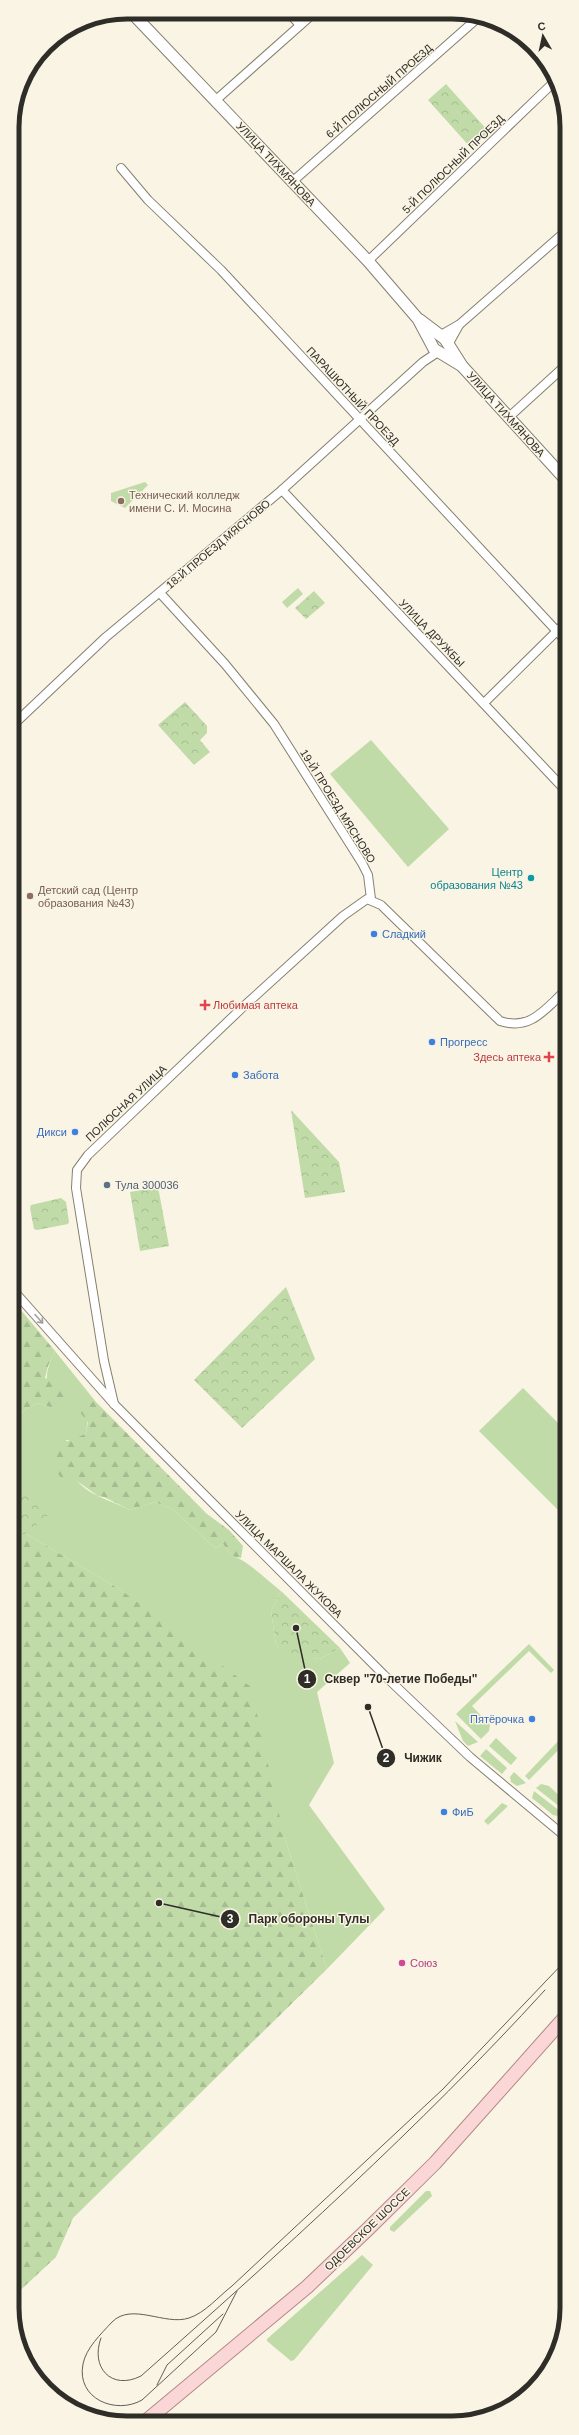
<svg xmlns="http://www.w3.org/2000/svg" width="579" height="2435" font-family="Helvetica,sans-serif">
  <style>
    .grass { fill: #c0dba7 }
    .forest { fill: url(#forest-firs) }
    .park { fill: url(#park-crowns) }
    .lines { fill: none; stroke-linecap: round; stroke-linejoin: round }
    .minor-casing { stroke: #847f70; stroke-width: 10 }
    .tertiary-casing { stroke: #847f70; stroke-width: 13 }
    .primary-casing { stroke: #b28987; stroke-width: 15 }
    .minor { stroke: #fff; stroke-width: 8 }
    .tertiary { stroke: #fff; stroke-width: 11 }
    .primary { stroke: #fbd6d6; stroke-width: 13 }
    .tram { stroke: #625f56; stroke-width: 1 }
    .oneway { stroke: #a1a09e }
    .education-dot { fill: #8d6e63; stroke: #f9f4e3; stroke-width: 1.5 }
    .culture-dot { fill: #0f9aa8; stroke: #f9f4e3; stroke-width: 1.5 }
    .shop-dot { fill: #3f7fe0; stroke: #f9f4e3; stroke-width: 1.5 }
    .health-dot { fill: #e0444e; stroke: #f9f4e3; stroke-width: 1.5 }
    .service-dot { fill: #5c6f8a; stroke: #f9f4e3; stroke-width: 1.5 }
    .hotel-dot { fill: #d1479c; stroke: #f9f4e3; stroke-width: 1.5 }
    .labels { text-anchor: middle; stroke-width: 3; stroke-linejoin: round; paint-order: stroke }
    .street-label { font-size: 11px; fill: #2f2d27; stroke: #f9f4e3 }
    .education-label { font-size: 11px; fill: #785e54; stroke: #f9f4e3; text-anchor: start }
    .culture-label { font-size: 11px; fill: #0d838f; stroke: #f9f4e3; text-anchor: end }
    .shop-label { font-size: 11px; fill: #366cbe; stroke: #f9f4e3; text-anchor: start }
    .health-label { font-size: 11px; fill: #be3a42; stroke: #f9f4e3; text-anchor: start }
    .service-label { font-size: 11px; fill: #4e5e75; stroke: #f9f4e3; text-anchor: start }
    .hotel-label { font-size: 11px; fill: #b23c85; stroke: #f9f4e3; text-anchor: start }
    .rim { fill: none; stroke: #2f2d27; stroke-width: 5 }
    .leader { fill: none; stroke: #2f2d27; stroke-width: 1.5 }
    .callout-dot { fill: #2f2d27; stroke: #f9f4e3; stroke-width: 1.5 }
    .mark-label { font-size: 12px; text-anchor: middle; font-weight: bold; fill: #fff }
    .callout-label { font-size: 12px; text-anchor: middle; font-weight: bold; fill: #2f2d27; stroke: #f9f4e3; stroke-width: 3; stroke-linejoin: round; paint-order: stroke }
  </style>
  <defs>
    <pattern id="forest-firs" width="22" height="20" patternUnits="userSpaceOnUse"><rect width="22" height="20" fill="#c0dba7"/><path d="M5 1l3.5 6h-7zM16 11l3.5 6h-7z" fill="#a5bc90"/></pattern>
    <pattern id="park-crowns" width="20" height="18" patternUnits="userSpaceOnUse"><rect width="20" height="18" fill="#c0dba7"/><path d="M2 6a3 3 0 1 1 6 0M12 15a3 3 0 1 1 6 0" fill="none" stroke="#a5bc90"/></pattern>
  </defs>
  <rect width="100%" height="100%" fill="#f9f4e3"/>
  <g class="grass">
    <polygon points="145,482 148,485 125,508 111,501 111,493"/>
    <polygon points="298,588 303,594 287,608 282,602"/>
    <polygon points="371,740 449,829 408,867 330,774"/>
    <path d="M55,1351L96,1402H90L86,1433L76,1440H66C68,1449 72,1476 78,1482C89,1495 114,1502 130,1510L155,1502L172,1509L215,1548L223,1544L232,1556C246,1559 269,1582 281,1591L271,1611L276,1645L287,1655L320,1659L340,1648L350,1663L317,1692L334,1763L309,1805L385,1909L327,1969L284,1836L121,1590L13,1526V1420L26,1409L38,1403L53,1408C46,1383 43,1375 55,1351Z"/>
    <polygon points="523,1388 566,1431 566,1518 479,1431"/>
    <polygon points="529,1644 554,1670 551,1673 529,1651 472,1706 490,1725 489,1731 481,1739 456,1714"/>
    <polygon points="455,1721 478,1742 468,1746 463,1741"/>
    <polygon points="563,1736 567,1741 529,1780 525,1776"/>
    <polygon points="496,1738 517,1758 511,1765 489,1746"/>
    <polygon points="486,1749 507,1768 502,1774 480,1756"/>
    <polygon points="514,1772 526,1783 517,1786 511,1782 510,1777"/>
    <polygon points="541,1784 549,1786 565,1801 564,1810 536,1788"/>
    <polygon points="534,1791 561,1812 558,1816 553,1815 532,1798"/>
    <polygon points="502,1803 508,1806 488,1825 484,1821"/>
    <polygon points="426,2191 430,2191 432,2196 394,2232 390,2230 390,2227"/>
    <polygon points="362,2255 373,2265 294,2360 291,2361 267,2341 267,2339"/>
  </g>
  <g class="forest">
    <polygon points="13,1282 19,1290 15,1303 55,1351 48,1366 45,1378 64,1385 66,1400 53,1408 38,1403 26,1409 13,1420"/>
    <path d="M90,1402H96L207,1514L229,1530L243,1546L241,1558L232,1556L223,1544L215,1548L172,1509L155,1502L130,1510L104,1497L98,1496L77,1481L62,1480L55,1468L57,1446C67,1439 76,1440 86,1433L88,1422L79,1411Z"/>
    <polygon points="13,1526 121,1590 251,1687 284,1836 327,1969 73,2218 56,2257 13,2297"/>
  </g>
  <g class="park">
    <polygon points="446,84 489,132 471,148 428,100"/>
    <polygon points="314,591 325,603 306,619 295,608"/>
    <polygon points="185,702 207,726 207,733 200,740 210,752 194,765 158,725"/>
    <polygon points="291,1110 339,1162 345,1192 305,1198"/>
    <polygon points="158,1187 169,1246 140,1251 130,1192"/>
    <polygon points="61,1198 66,1202 69,1222 68,1224 37,1230 34,1229 30,1208 31,1205"/>
    <polygon points="286,1287 315,1359 242,1428 194,1380"/>
    <polygon points="13,1475 48,1515 24,1535 13,1522"/>
    <polygon points="281,1591 340,1648 320,1659 287,1656 276,1645 271,1611"/>
  </g>
  <g class="lines">
    <g class="minor-casing">
      <g id="minor">
        <polyline points="289,13 300,25"/>
        <polyline points="216,100 314,13"/>
        <polyline points="121,168 148,200 221,270 566,641"/>
        <polyline points="292,182 480,16"/>
        <polyline points="368,261 553,83"/>
        <polyline points="441,335 460,324 566,231"/>
        <polyline points="449,343 459,325"/>
        <polyline points="509,417 566,365"/>
        <polyline points="282,490 566,791"/>
        <polyline points="160,593 225,664 274,724 362,863 368,875 371,899"/>
        <polyline points="484,703 566,622"/>
        <polyline points="12,726 106,637 282,490 423,362 438,352"/>
        <polyline points="13,1290 114,1404 384,1675 470,1757 567,1838"/>
        <path d="M114,1404L104,1361L76,1188L77,1170L88,1155L243,1007L343,916L367,899L381,905L500,1021C531,1031 545,1009 566,990"/>
      </g>
    </g>
    <g class="tertiary-casing">
      <g id="tertiary">
        <polyline points="131,12 368,261 418,319 434,349 462,366"/>
        <polyline points="420,320 445,339 462,366 566,480"/>
      </g>
    </g>
    <g class="primary-casing">
      <polyline id="primary" points="146,2421 307,2287 368,2229 435,2163 567,2015"/>
    </g>
    <use href="#minor" class="minor"/>
    <use href="#tertiary" class="tertiary"/>
    <use href="#primary" class="primary"/>
    <g class="tram">
      <path d="M237,2291L216,2332L142,2400C116,2415 76,2399 83,2364C86,2348 101,2334 112,2322C132,2302 165,2326 189,2318C205,2313 219,2296 232,2286L443,2089L567,1959"/>
      <path d="M101,2338C90,2367 111,2391 141,2376C280,2253 419,2128 545,1990"/>
      <polyline points="157,2385 167,2365 223,2314"/>
    </g>
  </g>
  <defs><path id="oneway-shaft" d="M-6 0H5M1.5-3L5.5 0L1.5 3" fill="none" stroke-width="1.6" stroke-linecap="round" stroke-linejoin="round"/></defs>
  <use class="oneway" href="#oneway-shaft" transform="translate(39 1319) rotate(48)"/>
  <g class="education-dot">
    <circle cx="121" cy="501" r="4"/>
    <circle cx="30" cy="896" r="4"/>
  </g>
  <circle class="culture-dot" cx="531" cy="878" r="4"/>
  <g class="shop-dot">
    <circle cx="374" cy="934" r="4"/>
    <circle cx="432" cy="1042" r="4"/>
    <circle cx="235" cy="1075" r="4"/>
    <circle cx="75" cy="1132" r="4"/>
    <circle cx="532" cy="1719" r="4"/>
    <circle cx="444" cy="1812" r="4"/>
  </g>
  <g class="health-dot">
    <path d="M203 999h4v4h4v4h-4v4h-4v-4h-4v-4h4z"/>
    <path d="M547 1051h4v4h4v4h-4v4h-4v-4h-4v-4h4z"/>
  </g>
  <circle class="service-dot" cx="107" cy="1185" r="4"/>
  <circle class="hotel-dot" cx="402" cy="1963" r="4"/>
  <g class="labels">
    <g class="street-label">
      <text transform="translate(379 91) rotate(-41)" y="4">6-Й ПОЛЮСНЫЙ ПРОЕЗД</text>
      <text transform="translate(276 164) rotate(47)" y="4">УЛИЦА ТИХМЯНОВА</text>
      <text transform="translate(453 164) rotate(-44)" y="4">5-Й ПОЛЮСНЫЙ ПРОЕЗД</text>
      <text transform="translate(353 396) rotate(47)" y="4">ПАРАШЮТНЫЙ ПРОЕЗД</text>
      <text transform="translate(506 414) rotate(48)" y="4">УЛИЦА ТИХМЯНОВА</text>
      <text transform="translate(218 544) rotate(-40)" y="4">18-Й ПРОЕЗД МЯСНОВО</text>
      <text transform="translate(432 633) rotate(46)" y="4">УЛИЦА ДРУЖБЫ</text>
      <text transform="translate(338 806) rotate(58)" y="4">19-Й ПРОЕЗД МЯСНОВО</text>
      <text transform="translate(126 1103) rotate(-43)" y="4">ПОЛЮСНАЯ УЛИЦА</text>
      <text transform="translate(289 1564) rotate(45)" y="4">УЛИЦА МАРШАЛА ЖУКОВА</text>
      <text transform="translate(367 2229) rotate(-44)" y="4">ОДОЕВСКОЕ ШОССЕ</text>
    </g>
    <g class="education-label">
      <text x="129" y="499">Технический колледж<tspan x="129" dy="13">имени С. И. Мосина</tspan></text>
      <text x="38" y="894">Детский сад (Центр<tspan x="38" dy="13">образования №43)</tspan></text>
    </g>
    <g class="culture-label">
      <text x="523" y="876">Центр<tspan x="523" dy="13">образования №43</tspan></text>
    </g>
    <g class="shop-label">
      <text x="382" y="938">Сладкий</text>
      <text x="440" y="1046">Прогресс</text>
      <text x="243" y="1079">Забота</text>
      <text x="67" y="1136" text-anchor="end">Дикси</text>
      <text x="524" y="1723" text-anchor="end">Пятёрочка</text>
      <text x="452" y="1816">ФиБ</text>
    </g>
    <g class="health-label">
      <text x="213" y="1009">Любимая аптека</text>
      <text x="541" y="1061" text-anchor="end">Здесь аптека</text>
    </g>
    <g class="service-label">
      <text x="115" y="1189">Тула 300036</text>
    </g>
    <g class="hotel-label">
      <text x="410" y="1967">Союз</text>
    </g>
  </g>
  <path d="M0 0H579V2435H0ZM127 19H452A108 108 0 0 1 560 127V2308A108 108 0 0 1 452 2416H127A108 108 0 0 1 19 2308V127A108 108 0 0 1 127 19Z" fill="#f9f4e3" fill-rule="evenodd"/>
  <path class="rim" d="M127 19H452A108 108 0 0 1 560 127V2308A108 108 0 0 1 452 2416H127A108 108 0 0 1 19 2308V127A108 108 0 0 1 127 19Z"/>
  <path class="leader" d="M296 1628L307 1679M368 1707L386 1758M159 1903L230 1919"/>
  <g class="callout-dot">
    <circle cx="296" cy="1628" r="4"/>
    <circle cx="368" cy="1707" r="4"/>
    <circle cx="159" cy="1903" r="4"/>
    <circle cx="307" cy="1679" r="10"/>
    <circle cx="386" cy="1758" r="10"/>
    <circle cx="230" cy="1919" r="10"/>
  </g>
  <g class="mark-label">
    <text x="307" y="1683">1</text>
    <text x="386" y="1762">2</text>
    <text x="230" y="1923">3</text>
  </g>
  <g class="callout-label">
    <text x="401" y="1683">Сквер "70-летие Победы"</text>
    <text x="423" y="1762">Чижик</text>
    <text x="309" y="1923">Парк обороны Тулы</text>
  </g>
  <g transform="translate(543 36) rotate(351)" stroke="#f9f4e3" stroke-width="3" paint-order="stroke">
  <path d="M0-3L7 15L0 10L-7 15Z" fill="#2f2d27"/>
  <text y="-6" font-size="11" font-weight="bold" text-anchor="middle" fill="#2f2d27">С</text>
  </g>
</svg>
